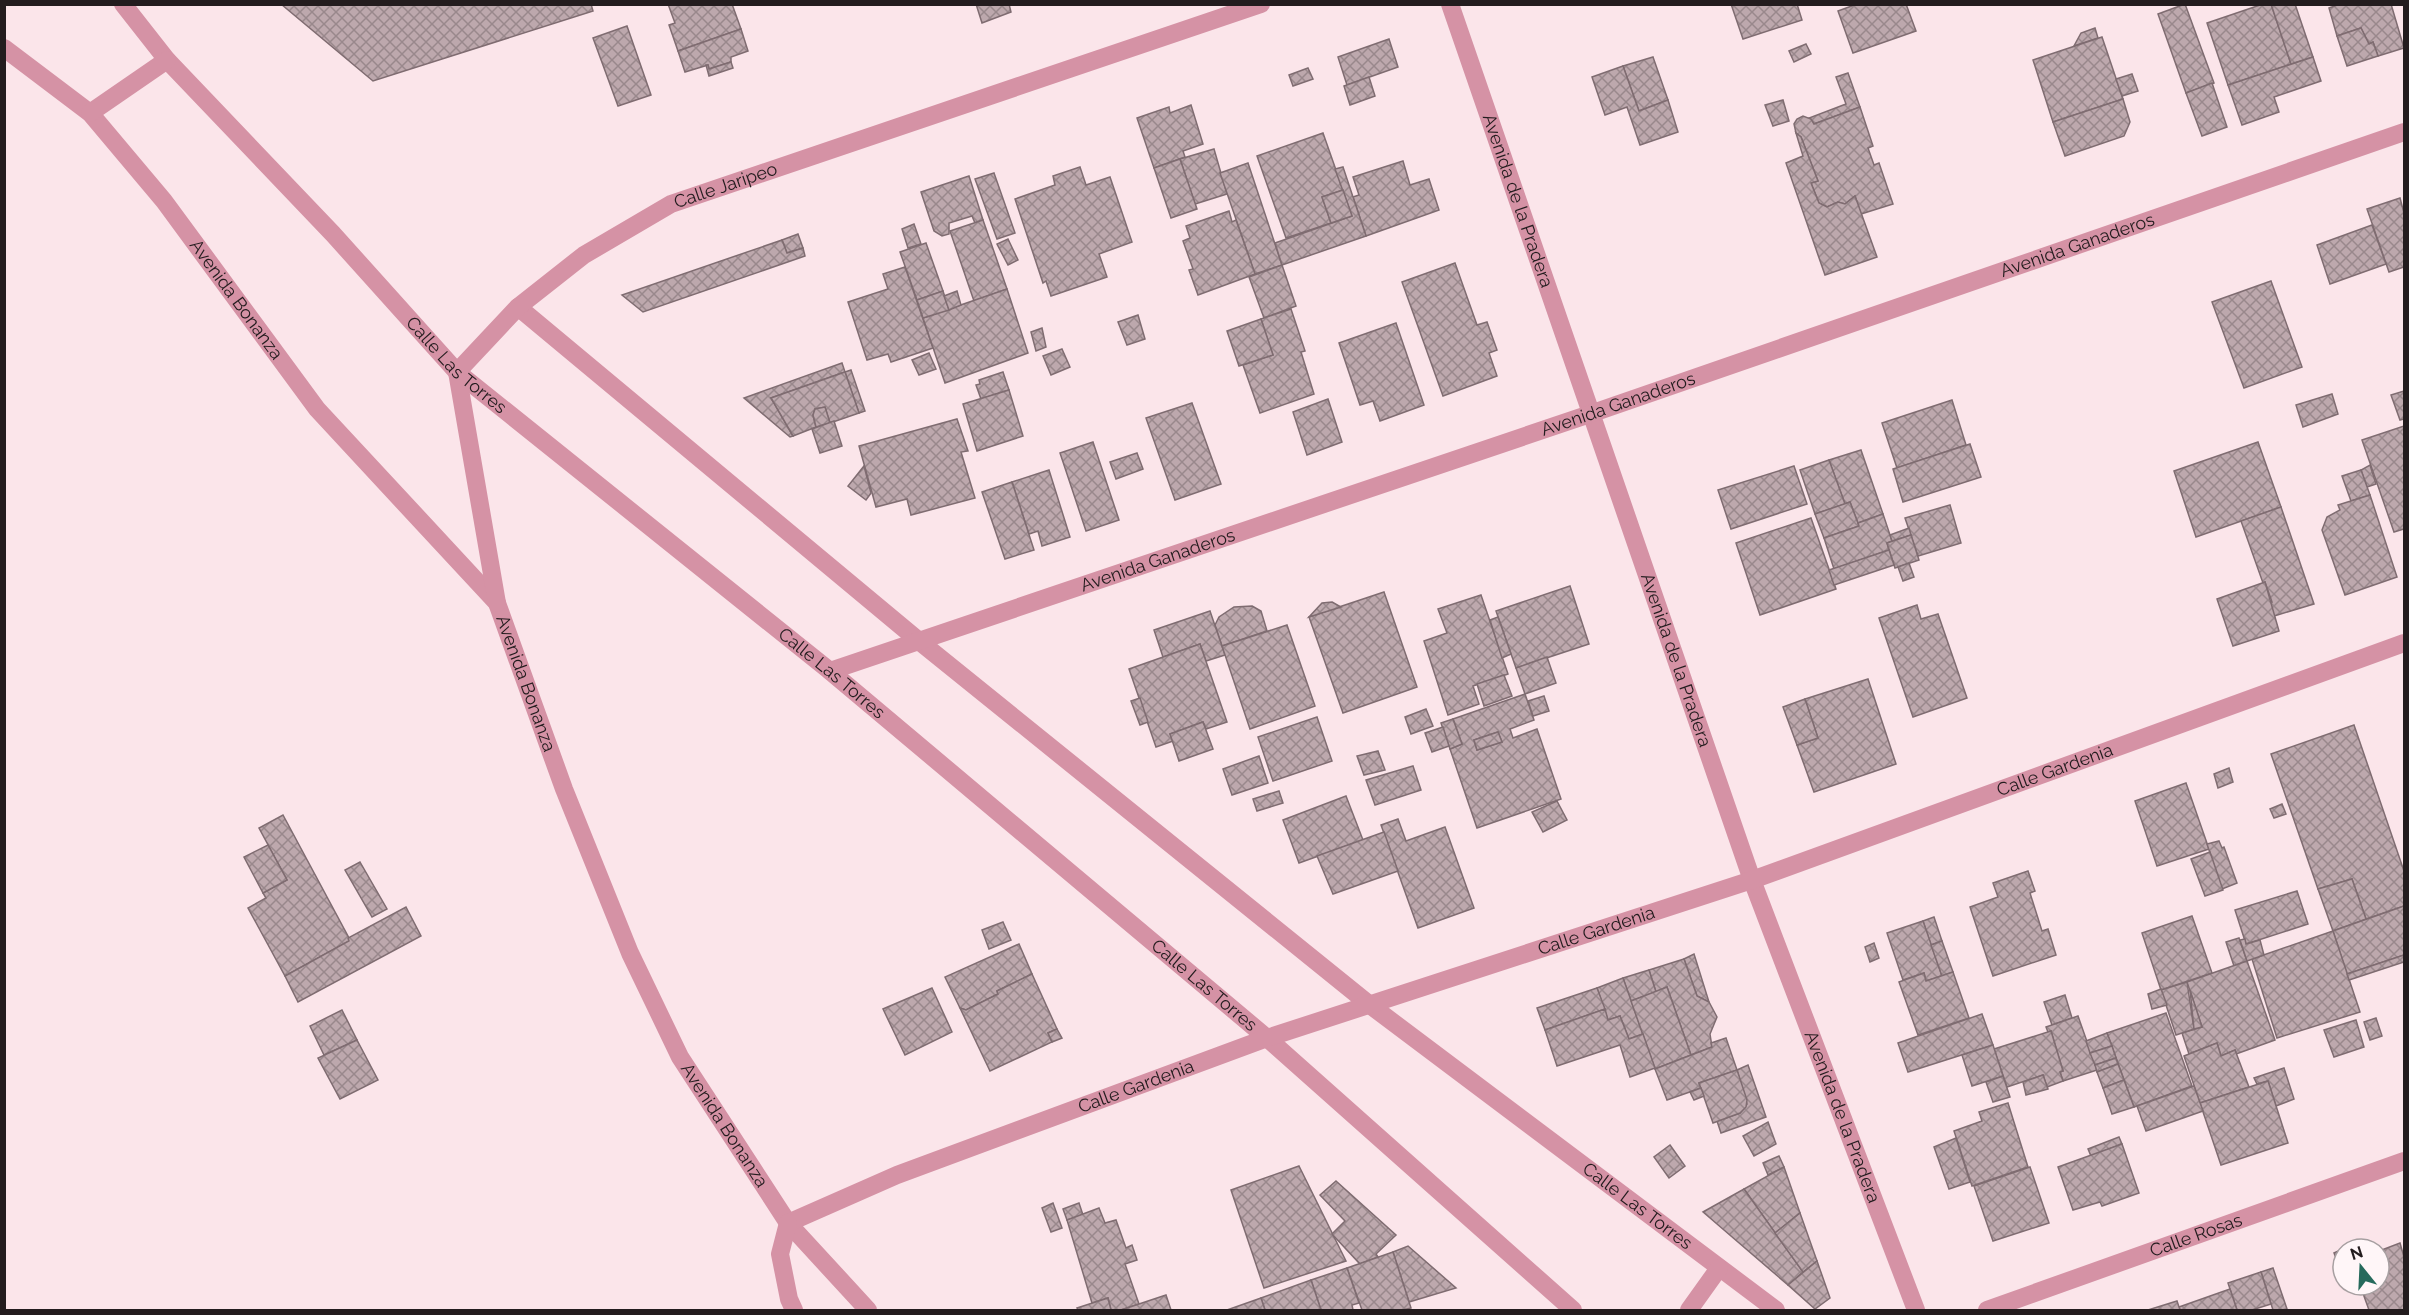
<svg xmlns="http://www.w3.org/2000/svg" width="2409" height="1315" font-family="Raleway,sans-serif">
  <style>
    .building { fill: url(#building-cross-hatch); stroke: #7f6c71; stroke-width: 1.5; fill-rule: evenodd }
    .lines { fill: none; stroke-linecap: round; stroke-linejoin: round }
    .minor { stroke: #d592a5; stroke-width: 18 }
    .labels { text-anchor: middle; stroke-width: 4.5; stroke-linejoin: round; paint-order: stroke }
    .street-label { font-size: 18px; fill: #231c1e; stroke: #fff6f8 }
  </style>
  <defs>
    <pattern id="building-cross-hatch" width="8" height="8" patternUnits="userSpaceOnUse" patternTransform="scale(1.5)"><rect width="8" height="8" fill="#bda8ad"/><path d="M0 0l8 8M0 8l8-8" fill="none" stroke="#99888c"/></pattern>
  </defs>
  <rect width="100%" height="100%" fill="#fbe5ea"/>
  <g class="building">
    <polygon points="281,4 591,4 593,11 373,81"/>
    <polygon points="668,4 732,4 741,29 678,51 669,25 675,23"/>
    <polygon points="976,4 1009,4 1011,12 982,23"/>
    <polygon points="1731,4 1797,4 1802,20 1743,39"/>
    <polygon points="1857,4 1906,4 1916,31 1853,53 1838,11"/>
    <polygon points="2185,4 2214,83 2186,93 2158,14"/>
    <polygon points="2263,4 2271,4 2291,64 2228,85 2207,23"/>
    <polygon points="2271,4 2295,4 2313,57 2291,64"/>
    <polygon points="2340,4 2391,4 2404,48 2378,56 2373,42 2369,44 2361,28 2337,36 2329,8"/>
    <polygon points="627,26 651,95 618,106 593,38"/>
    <polygon points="2095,28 2098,38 2074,46 2081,33"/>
    <polygon points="2361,28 2369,44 2373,42 2378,56 2347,66 2337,36"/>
    <polygon points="741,29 748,51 731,57 731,62 709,69 708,65 685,72 678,51"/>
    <polygon points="2102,37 2123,99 2053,122 2033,60"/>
    <polygon points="1389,39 1398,67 1347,85 1338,57"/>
    <polygon points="1806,44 1811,54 1794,62 1789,51"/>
    <polygon points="1653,57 1668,100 1639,111 1623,66"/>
    <polygon points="2313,57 2321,81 2274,97 2279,112 2242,125 2228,85"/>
    <polygon points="731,62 733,68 709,76 706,65 708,65 709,69"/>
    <polygon points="1623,66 1639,111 1668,100 1678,132 1640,145 1627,107 1605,115 1592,77"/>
    <polygon points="1308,68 1313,79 1293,86 1289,75"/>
    <polygon points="1848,73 1860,107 1814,124 1809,118 1846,104 1836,77"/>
    <polygon points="2132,74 2138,91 2122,96 2116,79"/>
    <polygon points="1369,77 1375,96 1350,105 1344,86"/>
    <polygon points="2212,83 2227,127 2202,136 2186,93"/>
    <polygon points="2123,99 2130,122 2124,136 2065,156 2053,122"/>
    <polygon points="1783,100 1789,121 1773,126 1765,105"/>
    <polygon points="1191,105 1203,144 1183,151 1185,157 1154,168 1137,118 1169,107 1170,113"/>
    <polygon points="1860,107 1873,146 1868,148 1874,165 1879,163 1893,204 1861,214 1855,196 1845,204 1838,202 1827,207 1819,203 1811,183 1818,181 1801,137 1796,133 1794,124 1797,119 1803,116 1811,119 1814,124"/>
    <polygon points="1323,133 1343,190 1322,197 1331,223 1286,238 1257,156"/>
    <polygon points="1796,133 1801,137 1818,181 1811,183 1819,203 1827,207 1838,202 1845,204 1855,196 1877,257 1825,275 1786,163 1803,156"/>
    <polygon points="1214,149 1227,194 1195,204 1180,159"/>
    <polygon points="1180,159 1197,209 1171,218 1154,168"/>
    <polygon points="1403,161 1410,185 1429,179 1439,210 1366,236 1353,197 1359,195 1353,177"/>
    <polygon points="1248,163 1282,265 1255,274 1220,173"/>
    <polygon points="1080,167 1086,185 1110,177 1132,242 1099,254 1107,277 1051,296 1046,281 1043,283 1015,199 1055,185 1053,176"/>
    <polygon points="1343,167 1366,236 1282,265 1275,243 1352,216 1335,169"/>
    <polygon points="994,173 1015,233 997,239 975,179"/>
    <polygon points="969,176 983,220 975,223 972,216 949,223 949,234 942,236 934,231 921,192"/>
    <polygon points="1343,190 1352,216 1331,223 1322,197"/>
    <polygon points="2400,198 2404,213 2404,267 2389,272 2367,209"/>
    <polygon points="1229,211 1232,222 1236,220 1255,274 1198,295 1189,270 1193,269 1183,241 1190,238 1186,226"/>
    <polygon points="983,220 1007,289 974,301 950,231"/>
    <polygon points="914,224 921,244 908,248 902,229"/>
    <polygon points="2372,225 2386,264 2330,284 2317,245"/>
    <polygon points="798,234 803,248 787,253 782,240"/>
    <polygon points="1008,239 1018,260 1008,265 997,244"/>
    <polygon points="782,240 787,253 803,248 805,256 643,312 622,295"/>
    <polygon points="926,243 943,291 917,300 900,252"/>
    <polygon points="1455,263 1477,325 1487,322 1497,350 1489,353 1497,376 1443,396 1402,282"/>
    <polygon points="1282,265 1296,306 1264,318 1249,277"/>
    <polygon points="905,267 933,348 891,362 888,354 867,360 848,302 888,289 883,274"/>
    <polygon points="2271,281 2302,367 2244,388 2212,302"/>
    <polygon points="1007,289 1028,353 945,383 923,318"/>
    <polygon points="943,291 949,310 923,318 917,300"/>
    <polygon points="957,291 961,305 949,310 944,296"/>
    <polygon points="1291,309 1305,351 1301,352 1314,394 1260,413 1243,365 1273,355 1261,319"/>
    <polygon points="1138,315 1145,339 1127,345 1118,322"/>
    <polygon points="1261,319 1273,355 1239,366 1227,331"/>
    <polygon points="1396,323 1424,405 1380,421 1373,401 1360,405 1339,343"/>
    <polygon points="1042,328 1046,347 1036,351 1031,332"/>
    <polygon points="1062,349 1070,367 1051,375 1043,356"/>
    <polygon points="929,353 936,369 919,375 912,360"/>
    <polygon points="842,363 845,372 771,398 793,436 790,437 744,398"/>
    <polygon points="851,370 865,411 859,413 845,372"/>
    <polygon points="845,372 859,413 830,423 825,407 815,409 813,415 816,427 793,436 771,398"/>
    <polygon points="1003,372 1009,390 981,399 976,385 980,384 979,380"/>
    <polygon points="1009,390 1023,436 977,451 963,404"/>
    <polygon points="2404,391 2404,419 2400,420 2391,395"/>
    <polygon points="2332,394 2338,414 2303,427 2296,405"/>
    <polygon points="1328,399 1342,442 1307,455 1293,412"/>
    <polygon points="1952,400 1966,445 1897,468 1882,423"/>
    <polygon points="1192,403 1221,484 1175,500 1146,418"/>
    <polygon points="825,407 830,423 816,427 813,415 815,409"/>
    <polygon points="957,419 968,451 961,452 975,498 911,515 907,499 876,507 859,446"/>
    <polygon points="834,421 842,446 820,453 812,429"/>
    <polygon points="2404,426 2404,529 2394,532 2362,440"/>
    <polygon points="1093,442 1119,520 1086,531 1060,453"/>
    <polygon points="2258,442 2281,507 2196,537 2174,471"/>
    <polygon points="1970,444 1981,477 1903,502 1893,469"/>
    <polygon points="1861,450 1883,514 1858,523 1850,502 1845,504 1829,460"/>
    <polygon points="1137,453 1143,469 1116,479 1110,462"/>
    <polygon points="1829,460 1845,504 1815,514 1800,470"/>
    <polygon points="2370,465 2376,484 2367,487 2361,470"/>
    <polygon points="864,466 871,493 866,500 848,486"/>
    <polygon points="1794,466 1807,504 1731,529 1718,490"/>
    <polygon points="1049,470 1070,537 1042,546 1038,531 1029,534 1012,482"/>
    <polygon points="2361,470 2370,495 2351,501 2342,476"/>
    <polygon points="1012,482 1034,550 1005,559 982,492"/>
    <polygon points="2370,495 2397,577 2345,595 2322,530 2327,517 2340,510 2338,505"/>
    <polygon points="1850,502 1859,526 1824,538 1815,514"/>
    <polygon points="1950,505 1961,543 1918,556 1905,518"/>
    <polygon points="2281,507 2314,604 2274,616 2269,602 2272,602 2265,582 2263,583 2241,521"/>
    <polygon points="1883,514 1892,541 1887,543 1889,550 1834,569 1824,538 1859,526 1858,523"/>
    <polygon points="1811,518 1836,589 1760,615 1736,543"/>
    <polygon points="1909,528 1911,535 1892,541 1890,535"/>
    <polygon points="1911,535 1919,560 1895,568 1887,543"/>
    <polygon points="1889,550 1894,565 1834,585 1829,570"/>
    <polygon points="1909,563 1914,577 1903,581 1898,567"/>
    <polygon points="2265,582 2279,631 2233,646 2217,599"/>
    <polygon points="1570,586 1589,644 1516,668 1496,611"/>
    <polygon points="1384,592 1417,687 1343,713 1309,617"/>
    <polygon points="1481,595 1508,674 1473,686 1479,704 1448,715 1424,641 1447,633 1438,609"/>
    <polygon points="1332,602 1341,607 1309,617 1322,603"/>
    <polygon points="1917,605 1921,619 1938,614 1967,698 1913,717 1879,618"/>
    <polygon points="1252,606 1261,611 1267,631 1222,646 1215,625 1219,617 1234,607"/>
    <polygon points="1210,611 1225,655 1206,661 1200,644 1163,657 1154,630"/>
    <polygon points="1498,617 1511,654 1502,658 1490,620"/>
    <polygon points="1287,625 1315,706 1250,729 1222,646"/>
    <polygon points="1200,644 1227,722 1206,729 1203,722 1170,734 1173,741 1156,747 1129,669"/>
    <polygon points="1547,657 1556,683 1525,694 1516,668"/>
    <polygon points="1504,675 1512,696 1484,706 1477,684"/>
    <polygon points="1868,679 1896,764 1814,792 1797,745 1818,738 1805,699"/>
    <path d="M1525,694L1534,720L1510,729L1513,738L1537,729L1561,799L1477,828L1450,749L1462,744L1453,719ZM1498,732L1502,742L1477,750L1474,740Z"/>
    <polygon points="1544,696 1549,711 1533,716 1528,701"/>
    <polygon points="1140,698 1148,722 1140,725 1131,701"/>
    <polygon points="1805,699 1818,738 1797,745 1783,707"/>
    <polygon points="1426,709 1433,726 1411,734 1405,717"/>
    <polygon points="1317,717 1332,761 1273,781 1258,737"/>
    <polygon points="1453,719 1462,744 1450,749 1441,723"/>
    <polygon points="1203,722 1213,749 1179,761 1170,734"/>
    <polygon points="2354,725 2404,871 2404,906 2366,919 2352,879 2318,889 2271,754"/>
    <polygon points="1443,727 1449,746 1432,752 1425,733"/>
    <polygon points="1498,732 1502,742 1477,750 1474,740"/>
    <polygon points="1378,751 1385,770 1364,775 1357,756"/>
    <polygon points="1259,756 1268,783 1232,795 1223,769"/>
    <polygon points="1413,766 1421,790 1375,805 1366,780"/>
    <polygon points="2229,768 2233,782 2218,788 2214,774"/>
    <polygon points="2186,783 2209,849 2157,866 2135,801"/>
    <polygon points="1279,791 1283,803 1257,811 1253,799"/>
    <polygon points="1346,796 1363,840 1299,863 1283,820"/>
    <polygon points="1557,801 1567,820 1543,832 1532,812"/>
    <polygon points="2282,804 2286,814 2274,818 2270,809"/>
    <polygon points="283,815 349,938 349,941 285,976 248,908 266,898 263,893 287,880 259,828"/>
    <polygon points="1398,819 1406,841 1445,827 1474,908 1418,928 1381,825"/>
    <polygon points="1384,832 1398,871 1333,894 1317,856"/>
    <polygon points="2219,841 2222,848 2224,847 2237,883 2222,889 2207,844"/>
    <polygon points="268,845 287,880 263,893 244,857"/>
    <polygon points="2210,852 2223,890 2205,896 2191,859"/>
    <polygon points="360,862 387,909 372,917 345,870"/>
    <polygon points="2028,871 2035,891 2030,893 2042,931 2048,929 2056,955 1993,976 1970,907 1998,897 1993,883"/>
    <polygon points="2352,879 2366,919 2333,931 2318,889"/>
    <polygon points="2297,891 2308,924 2246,944 2235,910"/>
    <polygon points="2404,906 2404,955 2347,974 2333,931"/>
    <polygon points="406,907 421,936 298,1002 285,976 349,941 348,938"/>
    <polygon points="2192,916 2212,973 2161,990 2142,933"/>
    <polygon points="1934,917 1942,941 1931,945 1923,921"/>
    <polygon points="1923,921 1942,976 1926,981 1924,973 1903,980 1887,933"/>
    <polygon points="1003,922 1011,940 989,949 982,930"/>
    <polygon points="2333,931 2360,1012 2277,1038 2252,959"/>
    <polygon points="2239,938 2247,961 2234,966 2226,942"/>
    <polygon points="2245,939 2246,944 2260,940 2264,955 2247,961 2240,940"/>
    <polygon points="1942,941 1953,972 1942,976 1931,945"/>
    <polygon points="1874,943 1879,958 1870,962 1865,947"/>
    <polygon points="1019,944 1032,974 997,991 998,994 966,1010 960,1008 945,977"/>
    <polygon points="1694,954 1709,1002 1697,996 1684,959"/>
    <polygon points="2404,955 2404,962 2349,980 2347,974"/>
    <polygon points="1684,959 1697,996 1709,1002 1717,1017 1710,1034 1712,1047 1691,1055 1667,987 1656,992 1649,970"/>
    <polygon points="2247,961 2275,1040 2236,1054 2235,1050 2221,1056 2217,1043 2189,1054 2182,1033 2202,1027 2187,982"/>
    <polygon points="1649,970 1656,992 1631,1001 1623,978"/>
    <polygon points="1953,972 1969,1018 1918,1035 1899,982 1924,973 1926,981"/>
    <polygon points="1032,974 1057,1029 1048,1033 1052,1042 990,1071 960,1008 966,1010 998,994 997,991"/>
    <polygon points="1623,978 1643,1034 1629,1039 1620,1016 1608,1020 1597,988"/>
    <polygon points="2187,982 2194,1029 2176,1035 2161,990"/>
    <polygon points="1667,987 1691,1055 1655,1069 1631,1001"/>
    <polygon points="932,988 952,1032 905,1055 883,1009"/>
    <polygon points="1597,988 1605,1009 1545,1030 1537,1008"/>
    <polygon points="2161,989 2167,1005 2152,1009 2148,994"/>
    <polygon points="2190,990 2202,1027 2194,1029"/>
    <polygon points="2065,995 2072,1018 2052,1025 2044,1002"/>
    <polygon points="1605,1009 1608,1020 1620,1016 1629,1039 1643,1034 1655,1068 1630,1077 1620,1045 1557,1066 1545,1030"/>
    <polygon points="342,1010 357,1040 324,1055 310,1026"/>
    <polygon points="2166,1013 2192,1086 2134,1107 2107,1033"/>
    <polygon points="1982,1014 1993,1045 1908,1072 1898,1043"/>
    <polygon points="2078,1016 2097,1070 2063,1081 2060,1072 2063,1071 2051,1031 2048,1032 2046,1027"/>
    <polygon points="2376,1018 2382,1036 2370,1040 2364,1022"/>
    <polygon points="2356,1020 2364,1047 2334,1057 2324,1030"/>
    <polygon points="1057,1029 1062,1038 1052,1042 1048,1033"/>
    <polygon points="2051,1031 2063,1071 2060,1072 2063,1081 2047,1087 2043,1075 2007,1087 1994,1049"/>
    <polygon points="2107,1033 2112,1046 2090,1053 2086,1041"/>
    <polygon points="1726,1038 1737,1070 1699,1083 1701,1088 1667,1100 1655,1069 1712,1047 1711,1043"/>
    <polygon points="357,1040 378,1080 340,1099 318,1058"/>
    <polygon points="2217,1043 2221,1056 2235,1050 2249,1087 2200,1103 2184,1056"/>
    <polygon points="1993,1045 2003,1076 1972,1086 1962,1055"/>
    <polygon points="2112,1046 2116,1058 2095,1065 2090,1053"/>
    <polygon points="2116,1058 2118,1064 2097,1072 2095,1065"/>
    <polygon points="2118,1064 2124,1080 2103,1088 2097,1072"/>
    <polygon points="1748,1065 1766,1117 1721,1133 1717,1121 1740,1113 1747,1104 1737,1070"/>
    <polygon points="2284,1068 2294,1099 2276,1106 2268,1081 2257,1084 2254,1078"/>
    <polygon points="1737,1070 1747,1100 1746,1107 1740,1113 1713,1123 1699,1083"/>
    <polygon points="2043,1075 2048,1089 2026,1095 2023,1082"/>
    <polygon points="2003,1076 2010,1097 1993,1102 1986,1082"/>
    <polygon points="2124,1080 2134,1107 2112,1114 2103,1088"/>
    <polygon points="2268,1081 2288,1143 2221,1165 2200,1103"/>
    <polygon points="2194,1086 2203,1111 2146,1131 2137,1106"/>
    <polygon points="1701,1088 1704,1096 1694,1100 1690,1092"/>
    <polygon points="2008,1103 2028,1167 1972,1186 1954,1131 1982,1121 1979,1112"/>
    <polygon points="1768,1122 1776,1144 1754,1156 1743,1136"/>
    <polygon points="2119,1137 2122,1144 2091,1156 2088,1149"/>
    <polygon points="1956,1138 1970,1182 1949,1189 1934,1147"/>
    <polygon points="2122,1144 2139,1193 2102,1206 2100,1202 2073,1210 2058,1167"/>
    <polygon points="1670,1145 1685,1166 1669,1178 1654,1157"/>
    <polygon points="1779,1156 1784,1167 1768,1175 1763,1163"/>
    <polygon points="1299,1166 1346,1261 1264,1288 1231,1190"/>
    <polygon points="1784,1167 1800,1213 1775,1233 1744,1189"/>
    <polygon points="2030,1167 2049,1223 1993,1241 1974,1186"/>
    <polygon points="1336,1181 1396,1235 1376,1254 1378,1257 1360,1264 1332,1234 1345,1221 1320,1195"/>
    <polygon points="1744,1189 1803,1272 1788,1285 1703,1212"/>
    <polygon points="1053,1203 1062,1228 1051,1232 1042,1208"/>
    <polygon points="1079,1203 1083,1215 1067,1220 1063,1209"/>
    <polygon points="1099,1208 1105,1223 1116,1220 1126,1248 1132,1245 1137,1260 1125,1264 1139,1304 1121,1310 1111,1310 1108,1298 1092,1303 1067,1220"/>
    <polygon points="1800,1213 1817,1261 1803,1272 1775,1233"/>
    <polygon points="2400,1243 2404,1257 2404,1310 2369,1310 2360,1285 2379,1285 2379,1251"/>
    <polygon points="1408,1246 1456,1288 1409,1302 1393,1252"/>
    <polygon points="2343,1249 2343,1276 2334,1253"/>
    <polygon points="1393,1252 1411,1308 1403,1310 1362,1310 1347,1268"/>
    <polygon points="1817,1261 1830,1298 1815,1309 1788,1285"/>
    <polygon points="1347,1268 1359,1303 1352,1305 1353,1310 1321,1310 1311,1280"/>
    <polygon points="2273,1268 2287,1309 2282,1310 2273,1310 2261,1272"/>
    <polygon points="2261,1272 2271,1304 2252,1310 2237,1310 2228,1283"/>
    <polygon points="1311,1280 1321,1310 1265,1310 1261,1298"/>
    <polygon points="2230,1289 2237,1310 2180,1310 2179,1307"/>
    <polygon points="1166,1295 1171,1310 1121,1310"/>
    <polygon points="1108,1298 1111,1310 1078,1310 1077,1308"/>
    <polygon points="1261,1298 1265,1310 1227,1310"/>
    <polygon points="2177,1301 2180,1310 2148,1310"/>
  </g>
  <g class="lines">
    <g class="minor">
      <path id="s1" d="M123,4L167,60L333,234L457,372L830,671L1267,1038L1573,1310"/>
      <path id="s2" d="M1450,4L1752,880L1916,1310"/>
      <path id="s3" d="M4,48L90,113L164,201L317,409L497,603L564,789L630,953L680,1057L788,1223L868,1310"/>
      <polyline points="90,113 167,60"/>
      <path id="s4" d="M518,307L919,641L1370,1005L1776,1310"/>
      <path id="s5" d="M497,603L457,372L518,307L584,255L671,204L1261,4"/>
      <path id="s6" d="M830,671L1590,414L2404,132"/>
      <path id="s7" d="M788,1223L897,1175L1267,1038L1752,880L2404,643"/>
      <polyline points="788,1223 780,1254 789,1299 794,1310"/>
      <polyline points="1689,1310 1719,1268"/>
      <path id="s8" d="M1987,1310L2404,1161"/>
    </g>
  </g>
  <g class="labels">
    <g class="street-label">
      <text dy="6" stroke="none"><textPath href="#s5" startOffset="566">Calle Jaripeo</textPath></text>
      <text dy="6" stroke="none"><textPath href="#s2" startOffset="208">Avenida de la Pradera</textPath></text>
      <text dy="6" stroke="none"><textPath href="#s6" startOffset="1318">Avenida Ganaderos</textPath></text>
      <text dy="6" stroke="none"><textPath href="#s3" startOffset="345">Avenida Bonanza</textPath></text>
      <text dy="6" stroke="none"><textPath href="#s1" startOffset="492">Calle Las Torres</textPath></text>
      <text dy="6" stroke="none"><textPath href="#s6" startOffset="832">Avenida Ganaderos</textPath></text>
      <text dy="6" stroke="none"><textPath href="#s6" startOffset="346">Avenida Ganaderos</textPath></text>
      <text dy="6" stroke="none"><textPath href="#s2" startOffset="694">Avenida de la Pradera</textPath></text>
      <text dy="6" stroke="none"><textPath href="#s1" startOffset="978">Calle Las Torres</textPath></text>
      <text dy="6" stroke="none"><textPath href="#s3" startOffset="831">Avenida Bonanza</textPath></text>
      <text dy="6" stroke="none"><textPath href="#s7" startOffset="1346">Calle Gardenia</textPath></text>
      <text dy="6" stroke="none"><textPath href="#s7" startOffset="860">Calle Gardenia</textPath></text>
      <text dy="6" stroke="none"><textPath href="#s1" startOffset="1464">Calle Las Torres</textPath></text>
      <text dy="6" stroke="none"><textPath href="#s7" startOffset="374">Calle Gardenia</textPath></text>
      <text dy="6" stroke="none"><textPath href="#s2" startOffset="1180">Avenida de la Pradera</textPath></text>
      <text dy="6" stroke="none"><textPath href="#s3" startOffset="1317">Avenida Bonanza</textPath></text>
      <text dy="6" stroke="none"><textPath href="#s4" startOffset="1436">Calle Las Torres</textPath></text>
      <text dy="6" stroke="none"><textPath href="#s8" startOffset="222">Calle Rosas</textPath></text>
    </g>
  </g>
  <rect width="2409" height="1315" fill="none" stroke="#231c1e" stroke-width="12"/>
  <g transform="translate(2361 1267) rotate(342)"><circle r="28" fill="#fff6f8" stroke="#a79fa1" stroke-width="1.5"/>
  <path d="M0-4.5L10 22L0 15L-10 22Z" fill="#266a5c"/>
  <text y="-9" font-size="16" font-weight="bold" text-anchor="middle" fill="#231c1e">N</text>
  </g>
</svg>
